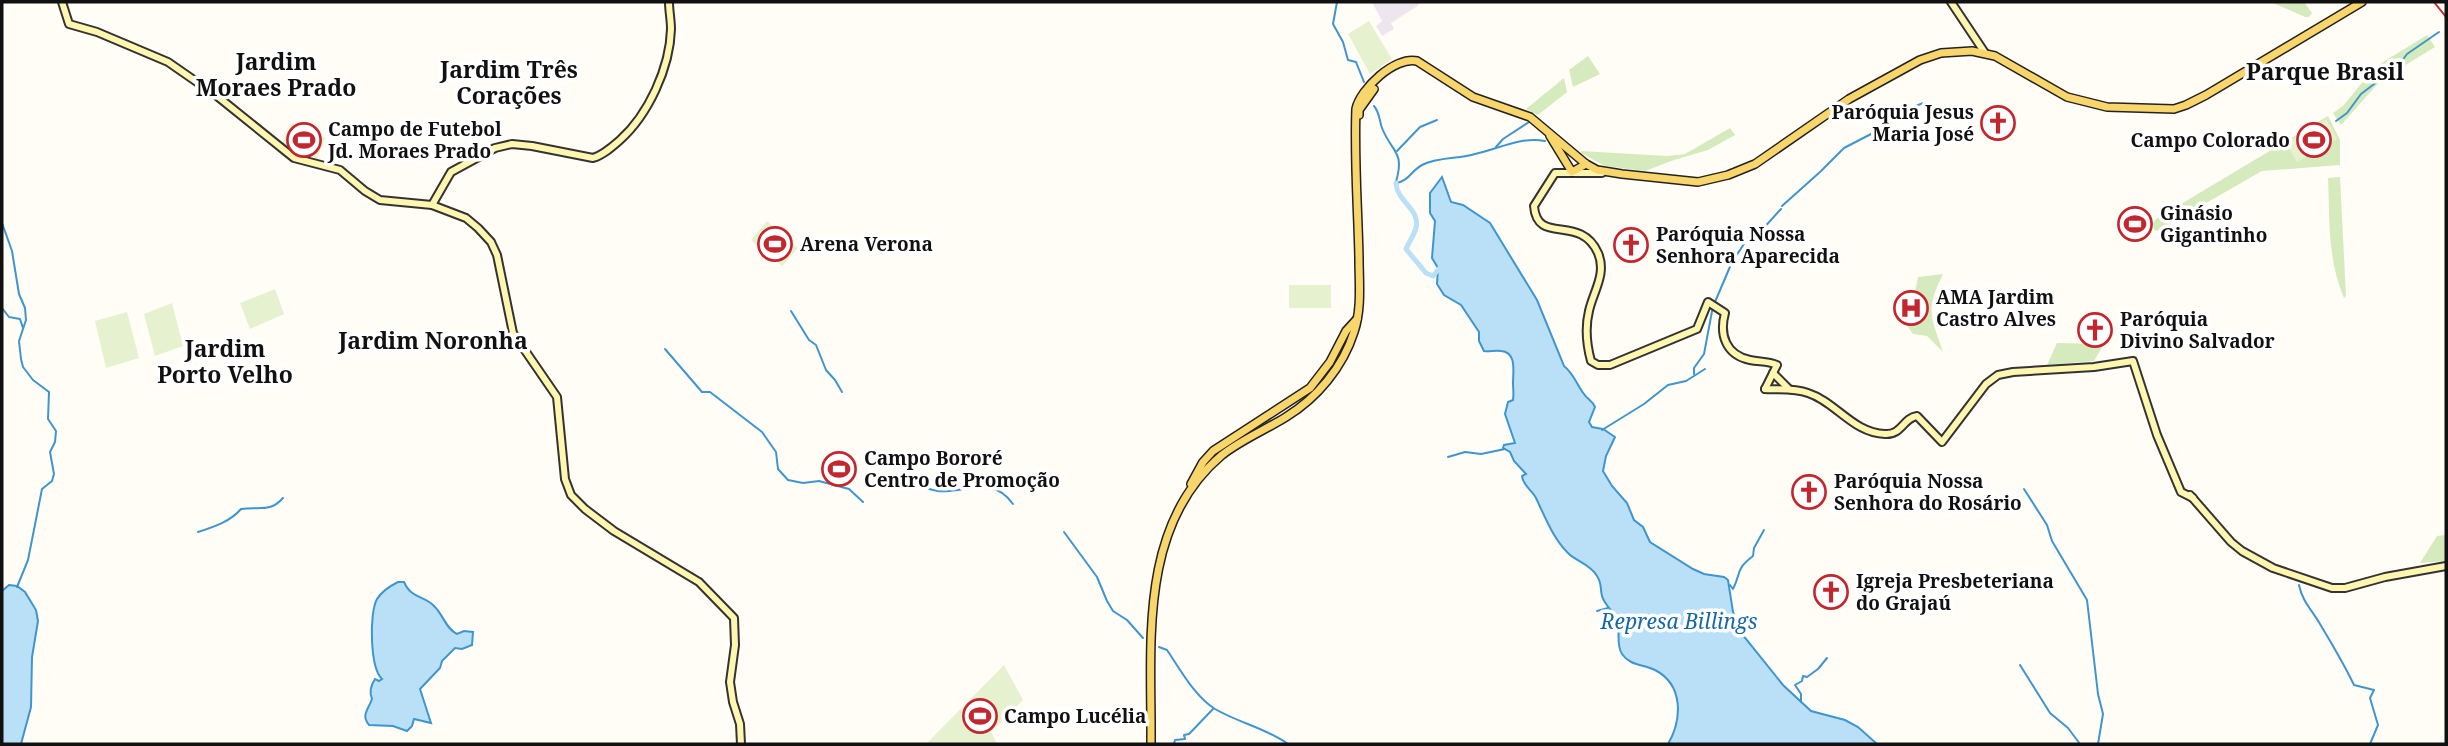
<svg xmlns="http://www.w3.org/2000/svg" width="2448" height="746" font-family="'Noto Serif',serif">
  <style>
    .industrial { fill: #eee6ef }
    .green { fill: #d5ebbd }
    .pitch { fill: #e6f2cf }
    .water { fill: #b9e0f7; stroke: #3f96cf; stroke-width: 2 }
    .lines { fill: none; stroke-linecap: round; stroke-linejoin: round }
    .stream { stroke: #3f96cf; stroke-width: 2 }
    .river { stroke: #b9e0f7; stroke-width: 5 }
    .secondary-casing { stroke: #333; stroke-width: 10 }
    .primary-casing { stroke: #222; stroke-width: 10 }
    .secondary { stroke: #fff6b0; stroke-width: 6 }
    .primary { stroke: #f9d66b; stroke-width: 7 }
    .rail { stroke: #c4262e; stroke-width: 2 }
    .labels { text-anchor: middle; stroke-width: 7; stroke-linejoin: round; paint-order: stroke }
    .poi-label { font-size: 19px; font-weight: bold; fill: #111; stroke: #fff; text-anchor: start }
    .water-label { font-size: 21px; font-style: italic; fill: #1768a6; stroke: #fff }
    .quarter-label { font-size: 23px; font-weight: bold; fill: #111; stroke: #fff }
  </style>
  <rect width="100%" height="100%" fill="#fffdf5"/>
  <polygon class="industrial" points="1372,2 1421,2 1416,7 1391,23 1394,29 1382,36 1376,26 1382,21"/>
  <g class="green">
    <polygon points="2271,2 2304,2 2312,13 2309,17 2305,17"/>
    <polygon points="2427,35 2435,47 2381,80 2341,125 2333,113 2343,106 2375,67"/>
    <polygon points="1588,56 1600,74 1573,87 1569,70"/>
    <polygon points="1564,78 1567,92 1538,115 1526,109"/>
    <polygon points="2328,116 2340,140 2340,165 2262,171 2157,231 2154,230 2153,223 2156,219"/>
    <polygon points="1730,128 1735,135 1708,150 1674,160 1645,171 1605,166 1581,153 1581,151 1667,156 1685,154"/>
    <path d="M2340,177L2346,296L2344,298C2327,258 2330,219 2328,178Z"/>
    <path d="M1943,274C1925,310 1931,316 1943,352L1927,336L1913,334L1901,317L1914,298L1918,277Z"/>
    <polygon points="2057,343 2104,344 2094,361 2047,365"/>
    <polygon points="2446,535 2446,561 2420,563 2437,536"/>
  </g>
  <g class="pitch">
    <polygon points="1369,21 1392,59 1370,74 1348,34"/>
    <polygon points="2326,119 2337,139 2297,162 2286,143"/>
    <polygon points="292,123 325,138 317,159 282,143"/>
    <polygon points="767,221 798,248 782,266 751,240"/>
    <rect x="1289" y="285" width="42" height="23"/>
    <polygon points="275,289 284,314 250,329 240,303"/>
    <polygon points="172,303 183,346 155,356 144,314"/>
    <polygon points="127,312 139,358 106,368 95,321"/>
    <polygon points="1004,665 1023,700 991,732 997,744 926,744"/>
  </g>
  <g class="water">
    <path d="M1442,177L1451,202L1463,205L1490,223L1537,300L1564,366C1574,374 1577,385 1584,394C1588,400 1592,400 1595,407L1589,422L1592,427L1603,429L1615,437L1606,456L1603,471L1612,486L1627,503L1634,520L1643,527L1650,542L1693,569L1704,574L1724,577L1728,580L1733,612L1742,634L1783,685L1811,711L1845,720L1858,727L1877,744H1668C1682,720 1684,685 1655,670C1643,664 1630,666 1622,654C1616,645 1620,633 1618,623C1616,612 1605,607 1602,596C1600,589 1602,583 1597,576C1590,564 1577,562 1568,553C1553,538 1545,517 1536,498C1532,490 1523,486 1522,476L1526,474L1514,461L1510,452L1503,448L1504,445L1515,443L1505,414L1508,402L1513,400C1514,393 1513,389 1513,383C1513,372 1517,352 1501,351C1494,350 1490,352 1484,351L1479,341V332L1461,305L1444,295L1437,284L1438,268L1432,258L1435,221L1430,213V193Z"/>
    <path d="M398,582H404C412,600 425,595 435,607C443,615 447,630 457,634L464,631L473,632L472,645L462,649L455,648L442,661L440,668L420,689L431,723L414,719L412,726L407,731L393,726L369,725C361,715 368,710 372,699C369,692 371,685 375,679L379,681L382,679C370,668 369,613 377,599C382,591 390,586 398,582Z"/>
    <polygon points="9,585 17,586 25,592 36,610 38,621 32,657 31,707 21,744 2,744 2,591"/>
  </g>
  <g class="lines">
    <g class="stream">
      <polyline points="1337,2 1333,24 1343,42 1348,60 1356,62 1364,82"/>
      <path d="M1374,106C1380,113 1379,120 1382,128C1392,153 1405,151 1396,182"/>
      <polyline points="2336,121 2347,113 2361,94 2399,65 2407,54 2439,32"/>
      <polyline points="1496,147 1503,139 1529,122"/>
      <polyline points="1397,151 1420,127 1437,120"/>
      <polyline points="1821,171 1844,148 1873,133 1895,115 1923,103"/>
      <path d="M1396,183C1409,181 1411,171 1422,165C1437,157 1460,159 1475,154C1498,149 1522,136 1545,141"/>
      <polyline points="1782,206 1820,172"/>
      <polyline points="2,223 12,251 19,294 25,308 26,320 19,341 21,359 23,367 33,380 49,392 48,419 56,431 55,442 50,452 54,474 52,481 42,489 28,560 17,587"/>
      <polyline points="1715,302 1732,262 1748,238 1761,231 1781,209"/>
      <polyline points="2,308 9,317 20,319 23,328"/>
      <polyline points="791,311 809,340 816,345 826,370 835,380 842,392"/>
      <polyline points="665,349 702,392 710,392 762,432 776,452 778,469 788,480 803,483 819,481 849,489 863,502"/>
      <polyline points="1694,374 1694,368 1704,354 1713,306"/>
      <polyline points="1602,430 1644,404 1668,385 1686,381 1705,369"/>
      <polyline points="1448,457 1465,452 1481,454 1505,449"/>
      <path d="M927,488C958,501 987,469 1013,504"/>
      <polyline points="2024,489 2047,525 2052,541 2087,600 2098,694 2103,714 2098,744"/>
      <path d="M198,532C214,527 231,521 241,509C258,506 270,513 283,498"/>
      <polyline points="1064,532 1097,577 1107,601 1113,611 1127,620 1143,638"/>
      <path d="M1730,585L1733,589C1742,571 1735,570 1753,556L1754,548L1764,530"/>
      <path d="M2299,585C2302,601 2312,610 2320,624C2332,644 2344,664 2354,685L2374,690L2370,698L2378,725L2370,744"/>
      <polyline points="1597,611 1608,608"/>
      <path d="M1159,647L1167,650C1180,669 1195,697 1215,709C1239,723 1266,728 1288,744"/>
      <polyline points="2020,665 2050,713 2068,728 2080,744"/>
      <polyline points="1801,702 1801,694 1795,685 1802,681 1803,676 1807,677 1818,669 1827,658"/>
      <polyline points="1174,744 1175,740 1185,739 1184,735 1189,734 1213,709"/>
    </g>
    <path class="river" d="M1396,183C1396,201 1421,209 1416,228C1414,235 1409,242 1406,249L1426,273L1433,276L1443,264"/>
    <g class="secondary-casing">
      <g id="secondary">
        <polyline points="62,2 69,24 97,32 168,62 217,96 294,158 340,170 365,191 380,200 432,205 466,218 478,228 491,242 497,255 513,333 557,397 565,479 571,495 585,509 614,531 699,582 734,618 735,645 730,682 733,702 740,724 741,744"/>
        <polyline points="1951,2 1985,53"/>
        <path d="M1602,173H1555L1534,206C1537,246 1580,213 1598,253C1607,274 1593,292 1589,311C1585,327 1587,346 1591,361L1598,365H1610L1697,329L1708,302L1725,313C1719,335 1726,355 1750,360C1760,362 1768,361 1777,365L1765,389"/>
        <path d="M432,205L451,172L495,148L512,144L532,146L593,158C603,155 612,147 620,140C648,115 670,68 671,29C671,20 669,11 669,2"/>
        <polyline points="1773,373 1788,388"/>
        <path d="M1765,389C1780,390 1794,388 1808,393C1836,402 1853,433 1885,434C1902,435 1903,418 1917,416L1942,442L1986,384L1998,375L2013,372L2094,367L2133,361L2157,435L2181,492L2193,498"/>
        <polyline points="2190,495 2231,542 2242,551 2273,568 2332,588 2345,588 2385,577 2446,566"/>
      </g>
    </g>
    <g class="primary-casing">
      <g id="primary">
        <polyline points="1359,115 1359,110 1374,89"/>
        <polyline points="1550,136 1572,172 1586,164"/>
        <polyline points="1191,484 1203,462 1213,451 1310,388 1330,362 1346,331 1357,319"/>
        <path d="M1151,744C1152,647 1137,526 1222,455C1241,440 1265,430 1286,417C1317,398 1343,367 1354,332C1362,308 1359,283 1359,258C1358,209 1354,159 1356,109C1360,89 1395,56 1417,61L1473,97L1530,117L1586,164L1597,170L1622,174L1698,182L1728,175L1755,164L1849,99L1920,60L1941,53L1972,51L1995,56L2067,97L2107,107L2174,109L2186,105L2206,95L2362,2"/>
      </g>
    </g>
    <use href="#secondary" class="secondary"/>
    <use href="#primary" class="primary"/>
    <polyline class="rail" points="2434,2 2446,17"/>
  </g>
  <defs>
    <g id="church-ring" transform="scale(1.75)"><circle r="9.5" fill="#fff" stroke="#c4262e" stroke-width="1.5"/><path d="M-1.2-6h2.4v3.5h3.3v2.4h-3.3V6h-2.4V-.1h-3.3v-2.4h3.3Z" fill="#c4262e"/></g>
    <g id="stadium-ring" transform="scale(1.75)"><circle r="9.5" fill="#fff" stroke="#c4262e" stroke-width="1.5"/><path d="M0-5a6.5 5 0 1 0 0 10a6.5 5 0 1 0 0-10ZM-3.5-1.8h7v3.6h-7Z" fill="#c4262e"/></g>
    <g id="hospital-ring" transform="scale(1.75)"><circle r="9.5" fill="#fff" stroke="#c4262e" stroke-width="1.5"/><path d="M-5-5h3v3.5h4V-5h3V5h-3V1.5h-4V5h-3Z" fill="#c4262e"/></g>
  </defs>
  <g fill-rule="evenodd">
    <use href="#church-ring" x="1998" y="123"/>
    <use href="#stadium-ring" x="304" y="140"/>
    <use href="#stadium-ring" x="2314" y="140"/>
    <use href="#stadium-ring" x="2135" y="224"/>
    <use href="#stadium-ring" x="775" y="244"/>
    <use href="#church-ring" x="1631" y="245"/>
    <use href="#hospital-ring" x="1911" y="308"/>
    <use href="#church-ring" x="2095" y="330"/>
    <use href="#stadium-ring" x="839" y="469"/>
    <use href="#church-ring" x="1809" y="492"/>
    <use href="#church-ring" x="1831" y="592"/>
    <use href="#stadium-ring" x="980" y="716"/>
  </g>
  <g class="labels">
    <g class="poi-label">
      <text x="1974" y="119" text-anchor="end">Paróquia Jesus<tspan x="1974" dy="22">Maria José</tspan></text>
      <text x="328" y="136">Campo de Futebol<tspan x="328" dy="22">Jd. Moraes Prado</tspan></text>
      <text x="2290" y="147" text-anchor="end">Campo Colorado</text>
      <text x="2160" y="220">Ginásio<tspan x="2160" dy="22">Gigantinho</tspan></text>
      <text x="1656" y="241">Paróquia Nossa<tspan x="1656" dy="22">Senhora Aparecida</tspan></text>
      <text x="800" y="251">Arena Verona</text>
      <text x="1936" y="304">AMA Jardim<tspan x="1936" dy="22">Castro Alves</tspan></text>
      <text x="2120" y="326">Paróquia<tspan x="2120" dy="22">Divino Salvador</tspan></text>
      <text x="864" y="465">Campo Bororé<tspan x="864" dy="22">Centro de Promoção</tspan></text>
      <text x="1834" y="488">Paróquia Nossa<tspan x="1834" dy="22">Senhora do Rosário</tspan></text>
      <text x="1856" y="588">Igreja Presbeteriana<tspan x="1856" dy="22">do Grajaú</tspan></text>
      <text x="1004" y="723">Campo Lucélia</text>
    </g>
    <g class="water-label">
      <text x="1679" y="629">Represa Billings</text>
    </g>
    <g class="quarter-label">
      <text x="276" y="70">Jardim<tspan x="276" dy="26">Moraes Prado</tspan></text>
      <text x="509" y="78">Jardim Três<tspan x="509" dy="26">Corações</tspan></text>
      <text x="2325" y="80">Parque Brasil</text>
      <text x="433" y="349">Jardim Noronha</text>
      <text x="225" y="357">Jardim<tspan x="225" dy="26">Porto Velho</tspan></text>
    </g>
  </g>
  <rect width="2448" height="746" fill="none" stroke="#111111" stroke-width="7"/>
</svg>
